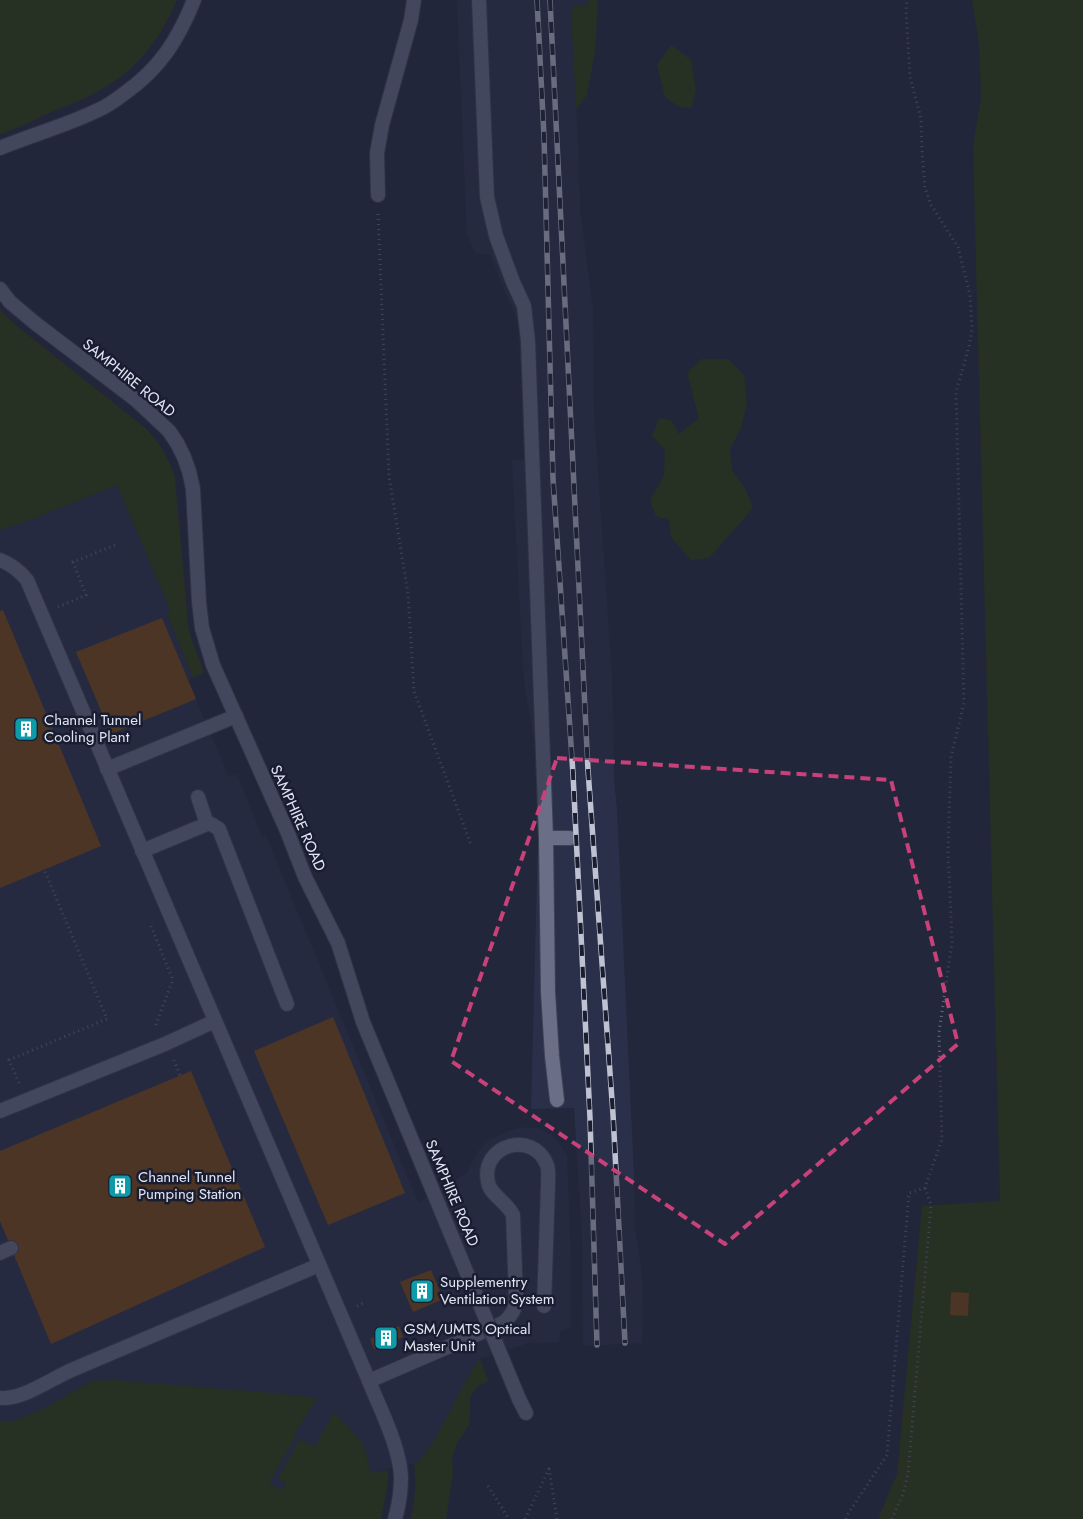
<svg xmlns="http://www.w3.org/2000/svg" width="1083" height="1519" font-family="Jost,sans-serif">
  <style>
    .built { fill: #2b304a }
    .green { fill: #2c3c07 }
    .building { fill: #7f470c }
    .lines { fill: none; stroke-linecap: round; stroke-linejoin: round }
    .lane-casing { stroke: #3f4254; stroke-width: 16 }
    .path { stroke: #686c7e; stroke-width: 3; stroke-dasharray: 1 4; stroke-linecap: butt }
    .lane { stroke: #6a6f87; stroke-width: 14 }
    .rail-casing { stroke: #bec2d1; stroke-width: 5.5 }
    .rail { stroke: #191d31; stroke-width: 4; stroke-dasharray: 11; stroke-linecap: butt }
    .lane-bridge-casing { stroke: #3f4254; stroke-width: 16; stroke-linecap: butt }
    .lane-bridge { stroke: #6a6f87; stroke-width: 14 }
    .marked { fill: none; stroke: #c84179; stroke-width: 4; stroke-dasharray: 10 6; stroke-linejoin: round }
    .labels { text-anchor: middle; stroke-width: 5; stroke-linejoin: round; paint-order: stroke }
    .street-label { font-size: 15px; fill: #e1e4f2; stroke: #191d31 }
    .poi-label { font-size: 15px; fill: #e1e4f2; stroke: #191d31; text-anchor: start }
  </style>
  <rect width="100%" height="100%" fill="#23273b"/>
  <g class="built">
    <polygon points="457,0 588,0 587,5 571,7 579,164 580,209 593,311 594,416 612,677 614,781 617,809 634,1177 635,1226 642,1277 643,1320 642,1343 583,1346 582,1233 574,1108 531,1109 539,801 538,760 524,682 512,461 524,459 519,332 515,313 505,292 491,255 475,253 467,234"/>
    <polygon points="117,485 171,612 167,615 193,678 188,680 228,776 237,774 262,837 266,836 418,1203 467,1173 479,1150 488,1141 508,1131 526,1127 540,1129 552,1135 561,1146 567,1156 571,1266 571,1327 560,1331 559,1342 529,1343 480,1358 439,1435 419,1462 371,1473 366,1453 359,1439 314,1447 301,1439 278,1478 286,1483 281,1490 269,1483 295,1437 294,1435 317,1399 115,1380 92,1381 41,1410 13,1421 0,1421 0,530 30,520"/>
  </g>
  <g class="green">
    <path d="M0,0H177C161,37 138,69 102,89C85,99 67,106 49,113C33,120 17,129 0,134Z"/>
    <polygon points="588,0 598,0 595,52 587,95 576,109 571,7 587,5"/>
    <polygon points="972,0 1083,0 1083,1519 878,1519 897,1474 922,1206 1000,1201 973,145 981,98 979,44"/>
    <polygon points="671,45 691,60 696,90 691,108 679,107 665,97 657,65"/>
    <path d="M0,310L19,328L144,427C160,443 167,455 175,477L188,624L191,638L204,672L193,678L167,614L171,612L117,485L30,520L0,530Z"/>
    <polygon points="702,359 728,359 744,375 747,403 741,428 730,449 732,470 745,488 753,508 709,558 691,560 671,537 669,520 656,516 650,500 664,476 665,450 652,436 659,418 671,420 679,434 699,418 687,373"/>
    <path d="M480,1358L488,1381L476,1388L470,1398V1416L469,1425L457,1443L452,1457L453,1474L446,1519H410C416,1500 416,1482 414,1463L419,1462C445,1429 457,1391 480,1358Z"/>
    <polygon points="115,1380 273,1393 317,1398 294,1435 296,1436 269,1483 281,1490 286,1483 278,1478 300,1439 315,1447 334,1412 359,1439 364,1446 371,1473 388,1470 388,1483 381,1519 0,1519 0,1421 13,1421 41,1410 92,1381"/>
  </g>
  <g class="building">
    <polygon points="3,610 101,846 0,888 0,611"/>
    <polygon points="162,618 196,699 111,734 76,652"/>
    <polygon points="333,1017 405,1193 328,1225 254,1051"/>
    <polygon points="191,1071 265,1247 51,1344 0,1221 0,1151"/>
    <polygon points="431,1270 443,1299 413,1312 400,1282"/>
    <polygon points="951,1292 969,1293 968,1316 950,1315"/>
    <polygon points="399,1326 403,1337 374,1349 370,1339"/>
  </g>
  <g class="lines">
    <g class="lane-casing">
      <g id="lane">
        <polyline points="479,0 487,197 496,236 513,282 524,306 528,341 546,838 548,992 552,1056 557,1100"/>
        <path d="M0,148C31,135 65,126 96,111C106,107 116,100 125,93C160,68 178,40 194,0"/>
        <polyline points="378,195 377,153 382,125 411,20 414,0"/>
        <polyline points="0,289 10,302 35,323 136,400 169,431 177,443 184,457 189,471 193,489 199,602 202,628 213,665 287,831 305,877 338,943 363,1022"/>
        <path d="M0,560C11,564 19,570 27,580L369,1381"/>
        <polyline points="107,769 236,716"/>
        <polyline points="198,797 207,824"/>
        <polyline points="546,838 570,838"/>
        <polyline points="142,851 207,824 211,824 219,829 287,1004"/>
        <polyline points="0,1111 165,1044 215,1021"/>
        <polyline points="0,1253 11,1248"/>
        <path d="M0,1398C23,1400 52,1378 74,1369C155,1335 237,1300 319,1265"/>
        <polyline points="519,1399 526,1413"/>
        <path d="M395,1519C399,1505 401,1491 401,1477C400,1447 380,1409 369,1381L503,1323C512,1315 516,1309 516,1297L513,1215C507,1202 490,1195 488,1182C480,1145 533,1129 547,1165C549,1171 548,1178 548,1185L544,1306"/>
      </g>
    </g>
    <g class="path">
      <polyline points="378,214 389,476 408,594 414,691 471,845"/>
      <polyline points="58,607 86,595 73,562 118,544"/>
      <polyline points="151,926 172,978 172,982 155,1027"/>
      <polyline points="174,1060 180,1075"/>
      <polyline points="19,1083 9,1060 107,1019 44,869"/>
      <polyline points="357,1306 363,1303"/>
      <polyline points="488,1486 509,1519"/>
      <polyline points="525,1519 549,1469 557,1519"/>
      <polyline points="846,1519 848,1514 887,1455 909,1193 925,1188 942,1139 939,1033 952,942 948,850 951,757 964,703 956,392 969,347 972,329 970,295 958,247 931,205 925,188 922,151 921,119 910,77 906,10 907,0"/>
      <polyline points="892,1519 903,1494 908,1474 931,1205 925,1188"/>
    </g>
    <use href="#lane" class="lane"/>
    <g class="rail-casing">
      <g id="rail">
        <polyline points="537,0 544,136 553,479 573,774 580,914 590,1118 597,1345"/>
        <polyline points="550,0 588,770 613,1114 625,1343"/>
      </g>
    </g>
    <use href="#rail" class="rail"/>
    <g class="lane-bridge-casing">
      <polyline id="lane-bridge" points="363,1022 519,1399"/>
    </g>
    <use href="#lane-bridge" class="lane-bridge"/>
  </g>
  <path d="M0 0H1083V1519H0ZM557,758L891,780L958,1044L725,1244L451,1061Z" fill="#23273b" fill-opacity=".55" fill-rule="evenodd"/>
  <path class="marked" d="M557,758L891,780L958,1044L725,1244L451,1061Z"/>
  <defs>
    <g id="building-square" transform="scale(1.25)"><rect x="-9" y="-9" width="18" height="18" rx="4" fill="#0f9aa8" stroke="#191d31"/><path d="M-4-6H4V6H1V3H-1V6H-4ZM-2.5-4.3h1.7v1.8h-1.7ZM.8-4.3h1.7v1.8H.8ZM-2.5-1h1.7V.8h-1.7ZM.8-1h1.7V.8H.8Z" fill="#fff"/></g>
  </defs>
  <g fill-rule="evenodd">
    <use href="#building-square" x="26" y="729"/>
    <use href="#building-square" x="120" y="1186"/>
    <use href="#building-square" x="422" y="1291"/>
    <use href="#building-square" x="386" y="1338"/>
  </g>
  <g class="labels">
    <g class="street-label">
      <text transform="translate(129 378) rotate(39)" y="5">SAMPHIRE ROAD</text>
      <text transform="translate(298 818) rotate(66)" y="5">SAMPHIRE ROAD</text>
      <text transform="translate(452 1193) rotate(67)" y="5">SAMPHIRE ROAD</text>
    </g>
    <g class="poi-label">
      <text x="44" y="725">Channel Tunnel<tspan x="44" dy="17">Cooling Plant</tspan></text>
      <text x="138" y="1182">Channel Tunnel<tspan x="138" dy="17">Pumping Station</tspan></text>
      <text x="440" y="1287">Supplementry<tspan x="440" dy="17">Ventilation System</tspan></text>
      <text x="404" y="1334">GSM/UMTS Optical<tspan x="404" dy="17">Master Unit</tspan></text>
    </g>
  </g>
</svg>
